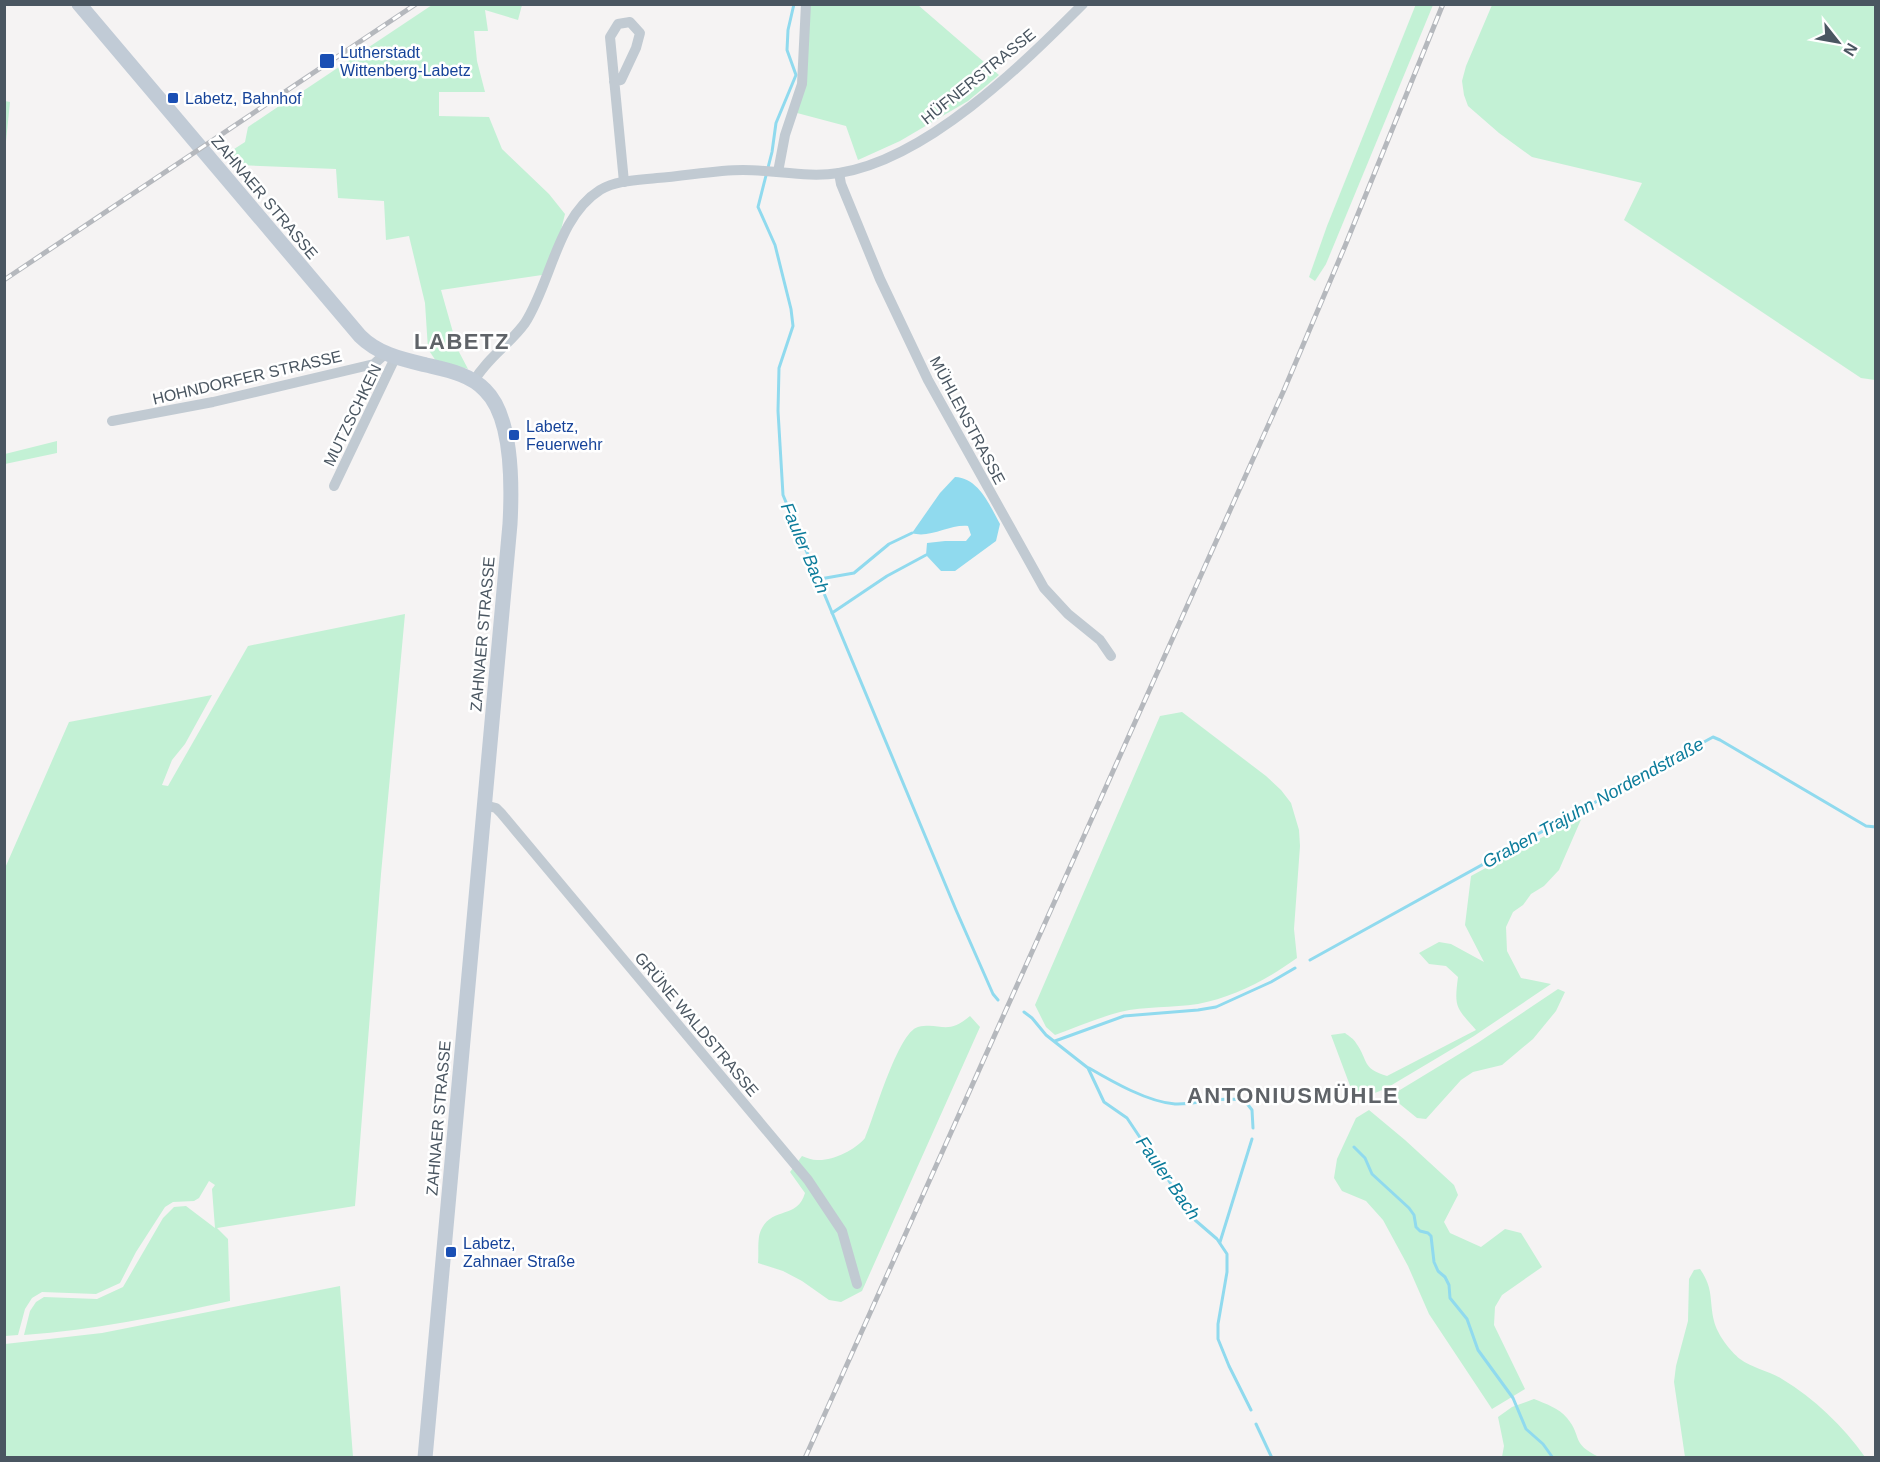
<svg xmlns="http://www.w3.org/2000/svg" width="1880" height="1462" font-family="Helvetica,sans-serif">
  <style>
    .green { fill: #c3f1d5 }
    .water { fill: #90daee }
    .lines { fill: none; stroke-linecap: round; stroke-linejoin: round }
    .stream { stroke: #90daee; stroke-width: 3 }
    .minor { stroke: #c1cad2; stroke-width: 10 }
    .secondary { stroke: #c1cbd6; stroke-width: 15 }
    .rail-casing { stroke: #b5b8bd; stroke-width: 5 }
    .rail { stroke: #fff; stroke-width: 3; stroke-dasharray: 9; stroke-linecap: butt }
    .transit-dot { fill: #1a4fb4; stroke: #fff; stroke-width: 2 }
    .labels { text-anchor: middle; stroke-width: 5; stroke-linejoin: round; paint-order: stroke }
    .transit-label { font-size: 16px; fill: #164399; stroke: #fff; text-anchor: start }
    .street-label { font-size: 16px; fill: #4a5661; stroke: #fff }
    .water-label { font-size: 18px; font-style: italic; fill: #0c7c9b; stroke: #fff }
    .district-label { font-size: 22px; font-weight: bold; letter-spacing: 1.5px; fill: #5f6368; stroke: #fff }
  </style>
  <rect width="100%" height="100%" fill="#f5f3f3"/>
  <g class="green">
    <polygon points="1416,4 1433,5 1326,264 1315,281 1309,277 1327,226"/>
    <polygon points="432,5 522,5 518,20 485,10 488,31 474,31 477,61 485,92 439,92 439,116 489,117 502,149 549,194 565,214 560,234 542,275 441,290 458,350 468,369 436,361 428,349 425,303 409,236 386,240 384,201 338,198 336,169 238,165 231,151 245,142 248,127 294,96 296,98 304,93 303,91"/>
    <polygon points="809,5 918,5 999,75 968,101 900,141 858,160 846,126 797,113"/>
    <polygon points="1492,5 1875,5 1875,380 1861,378 1624,220 1642,183 1532,157 1499,133 1468,106 1464,95 1462,81 1466,66"/>
    <polygon points="5,101 10,102 5,151 4,101"/>
    <polygon points="57,441 57,453 5,464 5,454"/>
    <path d="M405,614L381,874L355,1206L217,1228L228,1239L230,1301C162,1316 94,1330 24,1335L30,1311L36,1302L44,1297L97,1299L123,1287L163,1218L174,1207L186,1206L215,1228L212,1189L215,1185L209,1181L199,1198L194,1201L173,1202L165,1207L136,1252L120,1283L96,1294L42,1292L32,1298L25,1309L18,1335L5,1336V868L69,722L212,695L185,744L172,760L162,785L168,786L248,646Z"/>
    <path d="M1182,712L1266,776L1281,790L1291,803L1299,830L1300,846L1294,929L1297,958C1268,979 1234,997 1198,1004C1172,1008 1145,1006 1120,1012C1098,1018 1076,1027 1055,1035L1046,1027L1035,1005L1160,716Z"/>
    <path d="M1583,815L1559,870L1544,886L1531,894L1523,905L1513,912L1506,927L1507,951L1521,978L1551,984L1474,1036L1385,1089L1367,1096H1361L1352,1091L1331,1035L1345,1033C1349,1036 1354,1039 1356,1043C1369,1061 1361,1068 1387,1076L1476,1030C1456,1007 1454,1008 1458,977L1446,966L1429,964L1419,953L1439,942L1451,944L1484,962L1465,925L1471,876Z"/>
    <polygon points="1558,989 1565,992 1556,1011 1533,1039 1502,1065 1473,1072 1461,1080 1426,1119 1417,1118 1390,1096 1479,1042"/>
    <path d="M970,1016L980,1027L862,1291L841,1302L829,1300L802,1281L783,1271L758,1263C759,1253 757,1238 761,1230C772,1206 797,1220 805,1193L790,1172L802,1156C807,1158 812,1160 817,1160C833,1161 855,1150 865,1138C874,1117 898,1032 918,1027C941,1022 947,1036 970,1016Z"/>
    <polygon points="1369,1110 1405,1140 1454,1185 1458,1195 1444,1222 1450,1233 1481,1247 1505,1229 1521,1233 1542,1267 1502,1295 1495,1307 1494,1325 1525,1389 1492,1409 1429,1314 1408,1266 1383,1220 1366,1201 1342,1191 1334,1178 1337,1159 1356,1118"/>
    <path d="M1700,1269C1714,1289 1709,1300 1714,1321C1717,1334 1730,1351 1740,1359C1752,1368 1769,1371 1782,1379C1815,1399 1843,1426 1865,1457H1685L1674,1382L1676,1366L1688,1321L1689,1279L1694,1270Z"/>
    <polygon points="340,1286 353,1457 5,1457 5,1344 102,1333"/>
    <path d="M1534,1399C1546,1404 1559,1408 1567,1418C1583,1437 1570,1443 1599,1457H1502L1504,1446L1498,1417L1512,1407Z"/>
  </g>
  <path class="water" d="M955,477C979,478 990,506 1000,524L996,541L955,571H941L926,555L927,543L945,541H966L971,535L968,526C950,524 929,539 912,533L940,493Z"/>
  <g class="lines">
    <g class="stream">
      <polyline points="794,4 788,30 787,50 796,75 776,123 772,152 758,207 775,245 791,309 793,326 779,368 778,411 783,495 956,910 993,994 998,1000"/>
      <polyline points="820,579 854,573 889,544 912,533"/>
      <polyline points="832,613 887,576 926,555"/>
      <polyline points="1310,960 1713,737 1720,740 1866,826 1876,827"/>
      <polyline points="1024,1012 1032,1018 1046,1035 1088,1068 1104,1102 1127,1118 1195,1220 1217,1239 1227,1254 1227,1272 1218,1324 1218,1339 1229,1366 1251,1410"/>
      <polyline points="1055,1041 1124,1016 1198,1010 1216,1007 1271,982 1295,968"/>
      <path d="M1089,1068C1113,1082 1148,1102 1175,1104C1198,1105 1223,1095 1245,1101L1252,1110L1253,1128"/>
      <polyline points="1354,1147 1365,1158 1372,1174 1409,1208 1414,1215 1416,1227 1420,1231 1428,1233 1431,1236 1434,1262 1438,1271 1445,1277 1449,1285 1450,1298 1467,1319 1478,1350 1513,1398 1526,1429 1543,1444 1553,1458"/>
      <polyline points="1220,1242 1252,1139"/>
      <polyline points="1256,1424 1272,1458"/>
    </g>
    <g class="minor">
      <polyline points="614,82 621,80 636,48 640,33 630,22 618,24 610,37 624,182"/>
      <polyline points="778,172 785,135 802,84 806,4"/>
      <polyline points="839,173 841,184 880,279 928,380 1044,588 1068,614 1100,640 1111,656"/>
      <path d="M474,381C487,358 510,344 525,323C551,283 557,217 600,190C617,180 638,180 657,178C686,176 715,170 743,170C775,170 808,178 839,173C927,159 1021,66 1083,4"/>
      <polyline points="112,421 213,402 374,364 385,354"/>
      <polyline points="334,486 395,358"/>
      <polyline points="484,805 496,808 501,813 808,1180 842,1231 857,1284"/>
    </g>
    <path class="secondary" d="M79,4L360,336C378,354 401,359 426,365C447,370 470,374 485,390C513,417 512,487 510,524L425,1458"/>
    <g class="rail-casing">
      <g id="rail">
        <polyline points="4,280 416,4"/>
        <polyline points="805,1458 1284,390 1345,246 1443,4"/>
      </g>
    </g>
    <use href="#rail" class="rail"/>
  </g>
  <g class="transit-dot">
    <rect x="319" y="53" width="16" height="16" rx="3"/>
    <rect x="167" y="92" width="12" height="12" rx="3"/>
    <rect x="508" y="429" width="12" height="12" rx="3"/>
    <rect x="445" y="1246" width="12" height="12" rx="3"/>
  </g>
  <g class="labels">
    <g class="transit-label">
      <text x="340" y="58">Lutherstadt<tspan x="340" dy="18">Wittenberg-Labetz</tspan></text>
      <text x="185" y="104">Labetz, Bahnhof</text>
      <text x="526" y="432">Labetz,<tspan x="526" dy="18">Feuerwehr</tspan></text>
      <text x="463" y="1249">Labetz,<tspan x="463" dy="18">Zahnaer Straße</tspan></text>
    </g>
    <g class="street-label">
      <text transform="translate(978 76) rotate(-39)" y="6">HÜFNERSTRASSE</text>
      <text transform="translate(265 197) rotate(50)" y="6">ZAHNAER STRASSE</text>
      <text transform="translate(247 377) rotate(-13)" y="6">HOHNDORFER STRASSE</text>
      <text transform="translate(352 415) rotate(-64)" y="6">MUTZSCHKEN</text>
      <text transform="translate(968 420) rotate(62)" y="6">MÜHLENSTRASSE</text>
      <text transform="translate(482 634) rotate(-85)" y="6">ZAHNAER STRASSE</text>
      <text transform="translate(697 1024) rotate(50)" y="6">GRÜNE WALDSTRASSE</text>
      <text transform="translate(438 1118) rotate(-85)" y="6">ZAHNAER STRASSE</text>
    </g>
    <g class="water-label">
      <text transform="translate(805 548) rotate(67)" y="6">Fauler Bach</text>
      <text transform="translate(1593 803) rotate(-29)" y="6">Graben Trajuhn Nordendstraße</text>
      <text transform="translate(1168 1178) rotate(55)" y="6">Fauler Bach</text>
    </g>
    <g class="district-label">
      <text x="462" y="349">LABETZ</text>
      <text x="1293" y="1103">ANTONIUSMÜHLE</text>
    </g>
  </g>
  <rect width="1880" height="1462" fill="none" stroke="#4a5661" stroke-width="12"/>
  <g transform="translate(1838 42) rotate(121)" stroke="#ffffff" stroke-width="4.5" paint-order="stroke">
  <path d="M0-4.5L10 22L0 15L-10 22Z" fill="#4a5661"/>
  <text y="-9" font-size="16" font-weight="bold" text-anchor="middle" fill="#4a5661">N</text>
  </g>
</svg>
